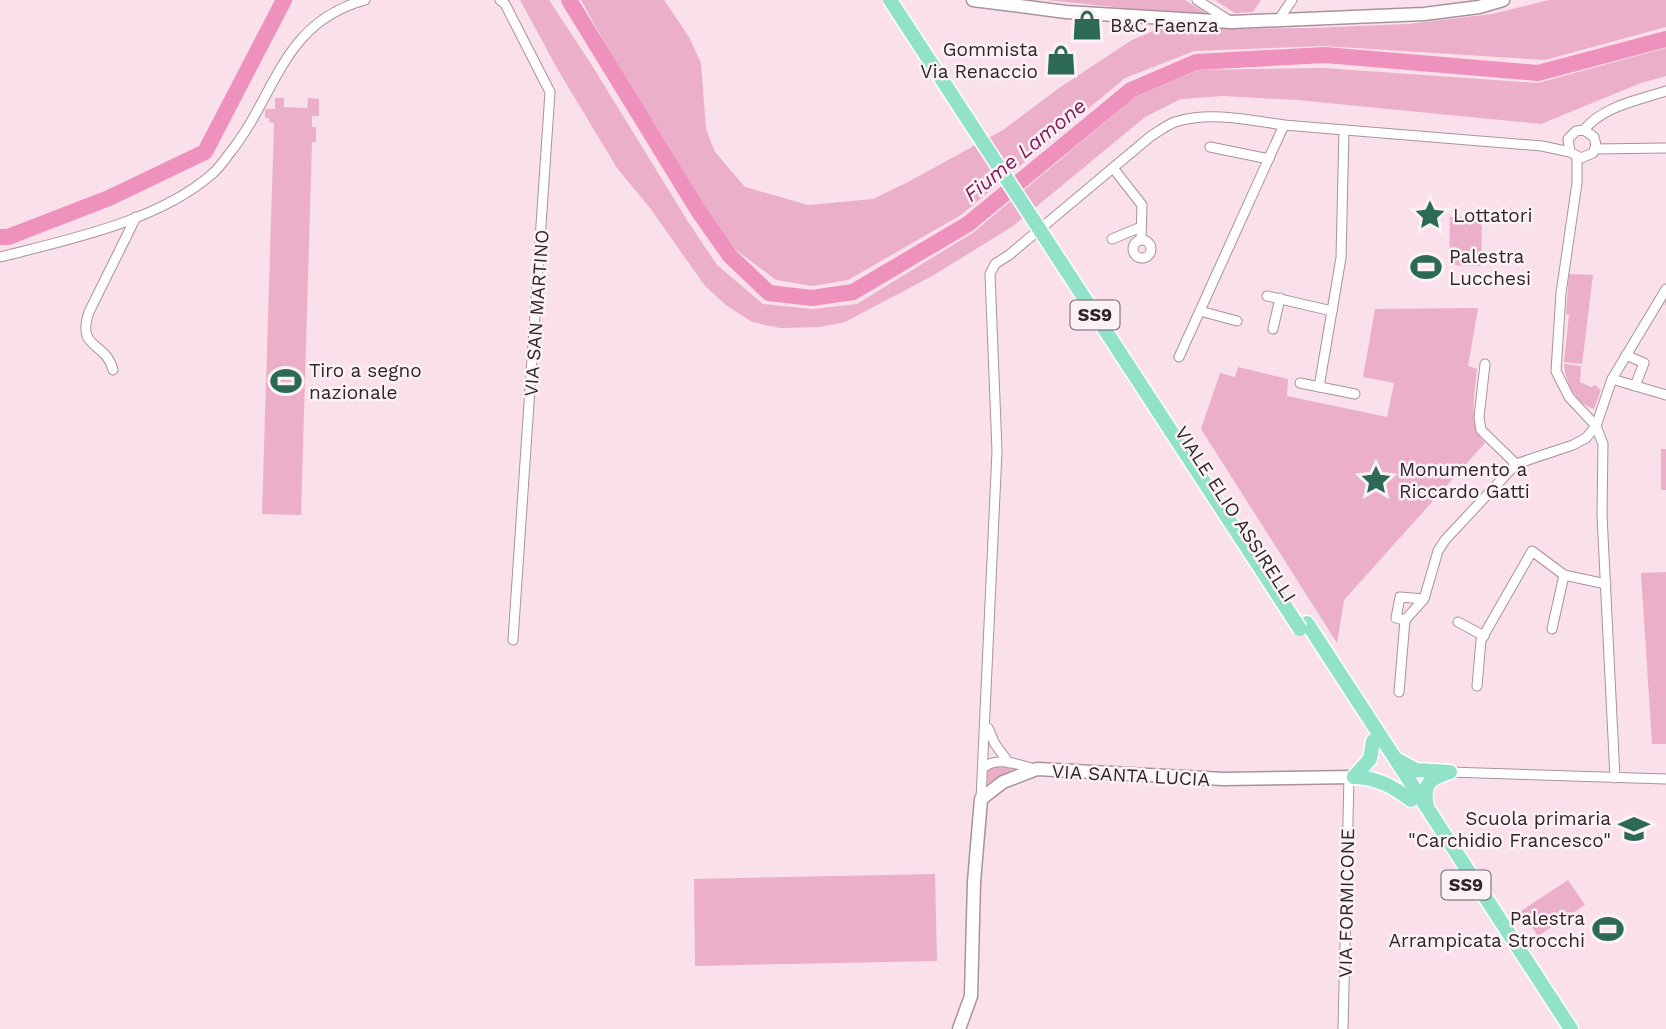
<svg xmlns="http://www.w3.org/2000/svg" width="1666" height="1029" font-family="'Work Sans',sans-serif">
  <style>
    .green { fill: #ebafc9 }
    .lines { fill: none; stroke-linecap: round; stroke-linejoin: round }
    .river { stroke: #ee91bc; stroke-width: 16 }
    .street-tunnel { stroke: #d1bbc4; stroke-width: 9; stroke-dasharray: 9 4.5; stroke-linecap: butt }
    .street-casing { stroke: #aa929c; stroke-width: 11 }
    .secondary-casing { stroke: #aa929c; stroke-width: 15 }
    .primary-casing { stroke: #fff; stroke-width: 17 }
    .street { stroke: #fff; stroke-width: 9 }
    .secondary { stroke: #fff; stroke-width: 12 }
    .primary { stroke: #91e2c9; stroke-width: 14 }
    .primary-bridge-casing { stroke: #fff; stroke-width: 17; stroke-linecap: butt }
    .primary-bridge { stroke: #91e2c9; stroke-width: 14 }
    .labels { text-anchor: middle; stroke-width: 5; stroke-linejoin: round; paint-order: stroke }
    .shield { fill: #fcf2f6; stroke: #6c6367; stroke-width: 2 }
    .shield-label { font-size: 18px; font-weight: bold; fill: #2f262a }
    .poi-label { font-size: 19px; fill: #2f262a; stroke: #fcf2f6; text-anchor: start }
    .street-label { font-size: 19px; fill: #2f262a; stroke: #fcf2f6 }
    .water-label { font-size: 21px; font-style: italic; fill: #871a58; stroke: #fcf2f6 }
  </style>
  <rect width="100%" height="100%" fill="#f9e0ea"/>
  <g class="green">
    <polygon points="520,0 549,0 593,67 687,220 717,265 763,304 813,309 857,304 974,232 1135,97 1198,70 1324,68 1538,83 1666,48 1666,76 1641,83 1541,124 1297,100 1223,96 1181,99 1145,117 1013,226 934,275 845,322 820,327 780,328 752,322 726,305 705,286 650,208 617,168 558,70"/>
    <polygon points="581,0 664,0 689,37 701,63 706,129 715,152 745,187 808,205 873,199 908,182 1003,130 1059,88 1132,40 1158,29 1311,28 1408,24 1492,14 1549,0 1666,0 1666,27 1545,60 1324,46 1194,51 1125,78 961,215 848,280 813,286 776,280 736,250 704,208 612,56"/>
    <polygon points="1046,0 1185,0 1206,13 1201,16"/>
    <polygon points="1215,0 1261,0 1253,12 1235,13"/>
    <polygon points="275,98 284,98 284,107 307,108 308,98 319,99 319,116 312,116 312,127 316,127 316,142 312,142 301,515 262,514 274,123 269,122 269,118 265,118 265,109 275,109"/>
    <polygon points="1450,217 1482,218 1481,266 1449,265"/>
    <polygon points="1569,274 1593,275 1582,364 1564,362 1569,315 1572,315 1566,314"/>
    <path d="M1478,308L1468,366L1477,369C1475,394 1467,424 1485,443L1344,600L1337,643L1201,429L1220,373L1235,377L1238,367L1288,379L1287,396L1387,417L1394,383L1363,377L1375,309Z"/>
    <path d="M1564,364L1581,366L1580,382L1591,387L1595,385L1601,390L1594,409C1576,404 1565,381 1564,364Z"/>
    <rect x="1661" y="449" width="5" height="41"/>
    <polygon points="1666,572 1666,744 1652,744 1641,573"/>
    <polygon points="995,765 1016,768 1016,770 1000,776 987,784 988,768"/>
    <polygon points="935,874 937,961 695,966 694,879"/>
    <polygon points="1568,880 1585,905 1538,936 1521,911"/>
  </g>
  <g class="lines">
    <g class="river">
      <polyline points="569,0 699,212 730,256 769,293 812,298 853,292 968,224 1131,90 1196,62 1325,55 1538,73 1666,39"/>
      <polyline points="0,237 8,237 109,198 205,152 284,0"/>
    </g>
    <polyline class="street-tunnel" points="1665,301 1666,301"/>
    <g class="street-casing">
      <g id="street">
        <polyline points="500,0 505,4 550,92 513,640"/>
        <polyline points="1197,0 1230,21"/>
        <polyline points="1279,19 1292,0"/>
        <path d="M1584,130C1603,106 1639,100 1666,91"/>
        <polyline points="1210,147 1269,159"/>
        <polyline points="1595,149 1666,148"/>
        <polyline points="1577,157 1577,183 1561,293 1556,371 1569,397 1596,426 1603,444 1602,515 1615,778"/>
        <polyline points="1113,168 1142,205 1141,240"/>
        <polyline points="1112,239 1141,227"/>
        <circle cx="1142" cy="249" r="9"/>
        <path d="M0,257C67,240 159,221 212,174C218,169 224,161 229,154C277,95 281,23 365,0"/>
        <polyline points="1267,296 1332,311"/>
        <polyline points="1200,311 1237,321"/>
        <polyline points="1273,329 1280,298"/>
        <polyline points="1626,355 1644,363 1635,386"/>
        <polyline points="1179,357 1284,125"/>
        <polyline points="1485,364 1479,417 1481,430 1516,464"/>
        <path d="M113,370C106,341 76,350 89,312L136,217"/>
        <polyline points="1612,379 1666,395"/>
        <polyline points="1300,383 1355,394"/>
        <polyline points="1319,387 1341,258 1344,130"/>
        <polyline points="1424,599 1400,597 1396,618 1405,620 1424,599 1438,551 1445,540 1516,464 1573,445 1586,438 1596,426 1612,379 1666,289"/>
        <polyline points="1458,622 1484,636"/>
        <polyline points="1552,629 1564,575"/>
        <polyline points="1477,686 1481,640 1532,551 1564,575 1606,584"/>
        <polyline points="1399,692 1405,620"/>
        <polyline points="988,728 995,744 1009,763"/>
        <path d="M984,767C999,756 1018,765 1035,769"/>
        <polyline points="1450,772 1666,779"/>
        <path d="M981,799L997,451L990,274L995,264L1009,255L1151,136C1159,131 1167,125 1175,122C1210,111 1249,120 1284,125L1542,146L1570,152L1581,158L1593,153L1596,145L1594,137L1584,130L1576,131L1568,139L1570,152"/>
        <polyline points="1343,1029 1349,777"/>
      </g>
    </g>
    <g class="secondary-casing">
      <g id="secondary">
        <polyline points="973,0 1066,12 1231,22 1424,14 1479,7 1503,0"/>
        <polyline points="959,1029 971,996 974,882 981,799 1003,782 1037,769 1223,779 1354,777"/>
      </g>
    </g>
    <g class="primary-casing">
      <g id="primary">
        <polyline points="1307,623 1571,1029"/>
        <polyline points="1398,760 1416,770 1450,772"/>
        <path d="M1354,777C1378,778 1392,786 1411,800"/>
        <polyline points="1354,777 1370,759 1373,741"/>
        <path d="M1427,807C1423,787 1427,779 1447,773"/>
      </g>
    </g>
    <use href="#street" class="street"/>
    <use href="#secondary" class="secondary"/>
    <use href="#primary" class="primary"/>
    <g class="primary-bridge-casing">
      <polyline id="primary-bridge" points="890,0 1300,629"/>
    </g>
    <use href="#primary-bridge" class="primary-bridge"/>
  </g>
  <defs>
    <g id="shop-bare" transform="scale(2.415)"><path d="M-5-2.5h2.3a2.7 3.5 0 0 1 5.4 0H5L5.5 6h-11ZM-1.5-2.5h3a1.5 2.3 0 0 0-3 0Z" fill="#2d6a56" stroke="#fcf2f6" stroke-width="2.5" paint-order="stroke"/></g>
    <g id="sight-bare" transform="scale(2.415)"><path d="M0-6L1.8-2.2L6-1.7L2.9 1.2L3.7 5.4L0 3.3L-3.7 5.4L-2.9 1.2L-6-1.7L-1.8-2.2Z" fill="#2d6a56" stroke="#fcf2f6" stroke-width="2.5" paint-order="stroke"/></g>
    <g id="stadium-bare" transform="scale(2.415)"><path d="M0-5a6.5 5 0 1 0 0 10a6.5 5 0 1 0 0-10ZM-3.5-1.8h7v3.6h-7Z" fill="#2d6a56" stroke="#fcf2f6" stroke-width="2.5" paint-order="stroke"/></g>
    <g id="school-bare" transform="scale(2.415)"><path d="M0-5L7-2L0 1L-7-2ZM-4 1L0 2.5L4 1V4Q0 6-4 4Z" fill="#2d6a56" stroke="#fcf2f6" stroke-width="2.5" paint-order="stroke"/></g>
  </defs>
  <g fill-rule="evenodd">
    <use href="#shop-bare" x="1087" y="25"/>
    <use href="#shop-bare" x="1061" y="60"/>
    <use href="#sight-bare" x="1430" y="215"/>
    <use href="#stadium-bare" x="1426" y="267"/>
    <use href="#stadium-bare" x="286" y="381"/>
    <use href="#sight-bare" x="1376" y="480"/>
    <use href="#school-bare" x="1634" y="829"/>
    <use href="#stadium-bare" x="1608" y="929"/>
  </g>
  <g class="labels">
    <g class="shield">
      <rect x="1070.5" y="300.5" width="49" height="29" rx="5"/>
      <rect x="1441.5" y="870.5" width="49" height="29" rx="5"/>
    </g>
    <g class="shield-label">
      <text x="1095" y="321">SS9</text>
      <text x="1466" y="891">SS9</text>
    </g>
    <g class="poi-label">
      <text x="1110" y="32">B&amp;C Faenza</text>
      <text x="1038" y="56" text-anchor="end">Gommista<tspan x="1038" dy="22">Via Renaccio</tspan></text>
      <text x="1453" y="222">Lottatori</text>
      <text x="1449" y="263">Palestra<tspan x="1449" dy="22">Lucchesi</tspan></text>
      <text x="309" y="377">Tiro a segno<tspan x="309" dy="22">nazionale</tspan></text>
      <text x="1399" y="476">Monumento a<tspan x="1399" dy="22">Riccardo Gatti</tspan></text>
      <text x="1611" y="825" text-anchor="end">Scuola primaria<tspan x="1611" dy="22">"Carchidio Francesco"</tspan></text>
      <text x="1585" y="925" text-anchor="end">Palestra<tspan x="1585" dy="22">Arrampicata Strocchi</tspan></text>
    </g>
    <g class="street-label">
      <text transform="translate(536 313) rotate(-86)" y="7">VIA SAN MARTINO</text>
      <text transform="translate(1236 514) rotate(57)" y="7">VIALE ELIO ASSIRELLI</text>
      <text transform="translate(1131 775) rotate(3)" y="7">VIA SANTA LUCIA</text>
      <text transform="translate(1346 903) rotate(-89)" y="7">VIA FORMICONE</text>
    </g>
    <g class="water-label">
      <text transform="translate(1025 150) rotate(-39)" y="7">Fiume Lamone</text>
    </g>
  </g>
</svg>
